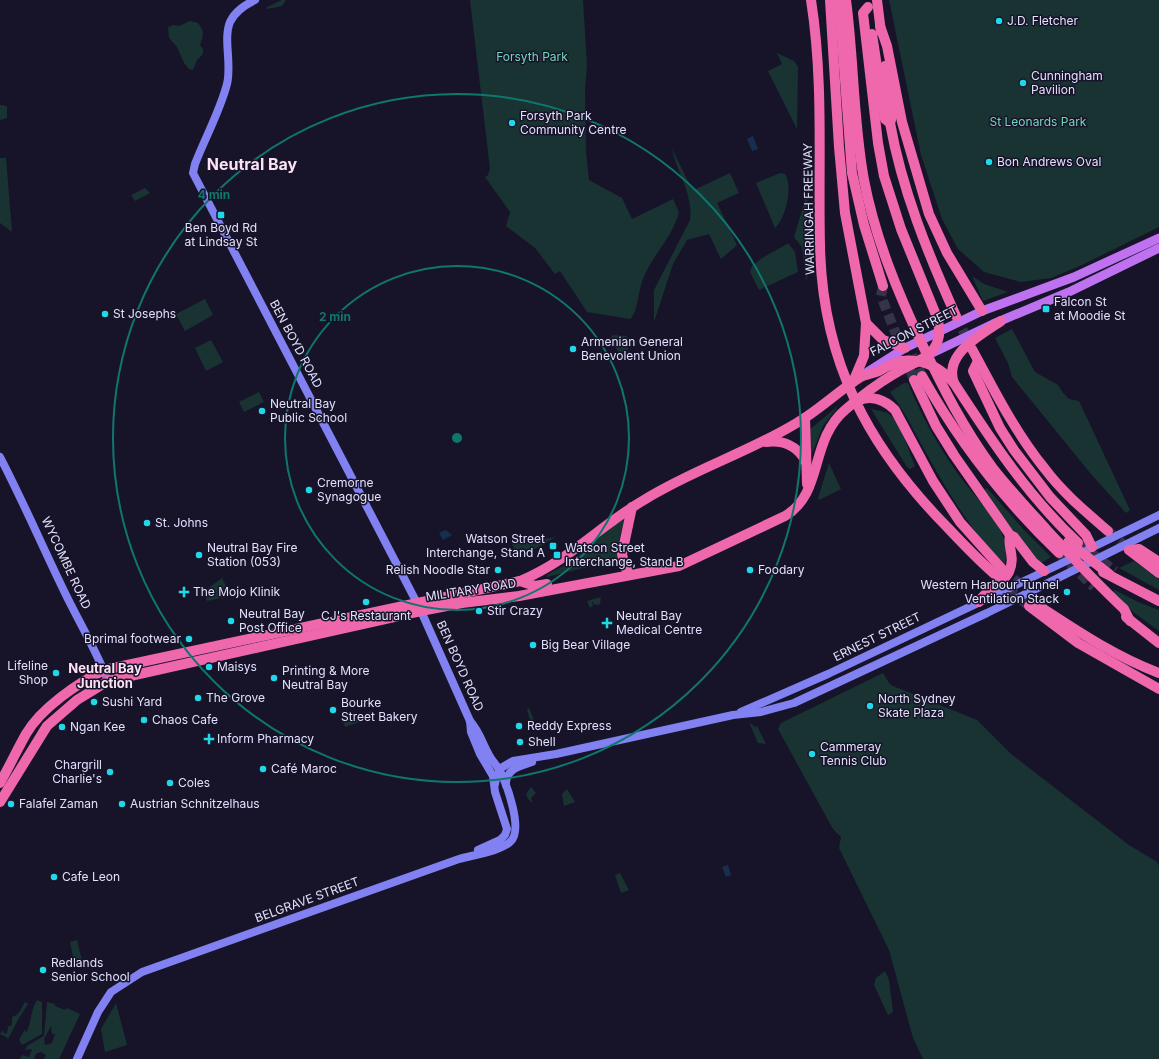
<svg xmlns="http://www.w3.org/2000/svg" width="1159" height="1059" font-family="Inter,sans-serif">
  <style>
    .green { fill: #183331; fill-rule: evenodd }
    .water { fill: #172f4f }
    .lines { fill: none; stroke-linecap: round; stroke-linejoin: round }
    .highway-tunnel { stroke: #35334a; stroke-width: 10; stroke-dasharray: 10 5; stroke-linecap: butt }
    .secondary { stroke: #8181f2; stroke-width: 8 }
    .primary { stroke: #be72f0; stroke-width: 9 }
    .highway { stroke: #ef67ac; stroke-width: 10 }
    .ring { fill: none; stroke: #0f766e; stroke-width: 2 }
    .poi-dot { fill: #20d9e8; stroke: #17142a; stroke-width: 1.5 }
    .labels { text-anchor: middle; stroke-width: 3; stroke-linejoin: round; paint-order: stroke }
    .poi-label { font-size: 12px; fill: #e2e0fc; stroke: #17142a; text-anchor: start }
    .park-label { font-size: 12px; fill: #72d6ba; stroke: #17142a }
    .street-label { font-size: 12px; fill: #e2e0fc; stroke: #17142a }
    .neighbourhood-label { font-size: 13px; font-weight: bold; fill: #fce2f3; stroke: #17142a }
    .district-label { font-size: 16px; font-weight: bold; fill: #fce2f3; stroke: #17142a }
    .centre { fill: #0f766e; stroke: #17142a; stroke-width: 2 }
    .ring-label { font-size: 12px; text-anchor: middle; font-weight: bold; fill: #0f766e; stroke: #17142a; stroke-width: 3; stroke-linejoin: round; paint-order: stroke }
  </style>
  <rect width="100%" height="100%" fill="#17142a"/>
  <g class="green">
    <polygon points="282,0 286,0 282,6 267,9 267,7"/>
    <path d="M470,0H583L587,65L585,90L586,152L589,180L622,198L632,219L673,199L679,212C673,237 652,255 643,279C638,291 638,313 630,319L587,312L560,271L555,274L535,248L506,226L510,212L485,177L488,175L490,169Z"/>
    <polygon points="889,0 1159,0 1159,227 1082,265 1051,278 1021,282 984,272 958,249 942,219 921,155"/>
    <path d="M190,21L198,23C204,31 204,35 200,45L203,49V54L197,60L193,70L189,69L184,63L177,47L169,38L168,27L173,25L179,26Z"/>
    <polygon points="777,53 794,61 798,67 797,129 768,71 782,64"/>
    <polygon points="0,105 7,106 7,118 0,120"/>
    <path d="M672,149L691,187L696,189L730,173L739,193L717,203L737,245L721,259L709,234L687,240L673,264L654,322V290L690,220C694,197 677,172 672,149Z"/>
    <polygon points="0,158 6,158 12,232 0,223"/>
    <path d="M780,173L785,174C793,186 786,218 775,228L756,183Z"/>
    <polygon points="145,188 150,193 135,201 131,195"/>
    <polygon points="807,193 809,269 806,281 802,247 794,237"/>
    <polygon points="787,244 789,244 795,252 798,272 759,290 750,272 752,266 762,258"/>
    <polygon points="972,276 984,284 1008,292 983,301"/>
    <polygon points="205,299 213,315 185,331 176,314"/>
    <polygon points="1012,329 1035,372 1058,385 1063,393 1069,399 1079,401 1130,510 1126,513 1091,474 1012,377 1008,363 995,338"/>
    <polygon points="613,335 626,336 631,340 624,360 619,359 620,355 610,338"/>
    <polygon points="211,340 223,362 206,371 195,348"/>
    <path d="M904,383H908C921,415 938,446 958,474C973,495 996,516 1005,541C1007,548 1006,558 1005,565C974,535 951,497 930,460C917,437 906,413 890,392Z"/>
    <polygon points="259,392 264,402 244,412 239,402"/>
    <polygon points="839,405 823,426 811,456 809,430"/>
    <path d="M871,409C878,410 887,412 892,416C902,426 910,455 915,466L910,469L907,467Z"/>
    <polygon points="829,463 841,489 819,500 818,498"/>
    <polygon points="987,488 1025,531 1051,557 1040,564 1020,541 984,490"/>
    <polygon points="624,519 618,545 619,564 604,563 547,577 547,575 572,561 612,526"/>
    <polygon points="556,537 531,551 519,560 512,544"/>
    <polygon points="1134,561 1159,579 1159,590 1119,568"/>
    <polygon points="222,578 231,596 207,601 203,592"/>
    <polygon points="1115,590 1138,602 1159,610 1159,631 1133,612 1113,592"/>
    <polygon points="601,597 600,604 595,605 592,601 593,606 590,608 587,601"/>
    <polygon points="883,673 889,683 893,686 977,720 1011,754 1129,845 1157,862 1159,866 1159,1059 923,1059 913,1038 889,950 839,848 841,837 833,829 778,729 781,723"/>
    <polygon points="529,708 537,728 532,729 527,709"/>
    <polygon points="372,711 374,717 345,727 343,721"/>
    <polygon points="749,722 755,727 757,726 766,744 758,743"/>
    <polygon points="531,787 536,793 531,798 533,803 528,799 526,794"/>
    <polygon points="567,789 575,802 564,806 562,794"/>
    <polygon points="620,873 629,890 621,893 615,875"/>
    <polygon points="77,940 82,960 74,962 70,942"/>
    <polygon points="885,971 889,980 893,1012 888,1015 874,985 876,978"/>
    <path d="M37,1000L42,1002V1034L22,1045L19,1040L25,1029L26,1033C32,1023 30,1010 37,1000Z"/>
    <path d="M25,1002L28,1004L19,1018L7,1041L8,1038L0,1034L3,1030L4,1034L7,1033L8,1027L12,1025V1017C21,1014 21,1008 25,1002Z"/>
    <path d="M47,1002L55,1004V1006L65,1010L67,1008L80,1014L59,1059H44L46,1055L41,1052L36,1054L34,1059H20L22,1055L29,1057L32,1049L25,1050L27,1046L44,1036ZM51,1026L52,1034H55L52,1043L45,1045L44,1039Z"/>
    <polygon points="116,1003 127,1045 105,1052 101,1029"/>
  </g>
  <g class="water">
    <polygon points="753,136 758,149 752,151 747,139"/>
    <polygon points="446,530 452,535 443,540 439,533"/>
    <polygon points="728,865 731,875 726,877 722,867"/>
  </g>
  <g class="lines">
    <g class="highway-tunnel">
      <polyline points="883,286 881,296 914,380"/>
      <polyline points="956,316 970,345"/>
      <polyline points="912,355 922,376"/>
      <polyline points="1108,531 1129,550"/>
      <polyline points="1078,543 1115,571"/>
      <polyline points="1059,553 1094,587"/>
      <polyline points="1002,569 1044,605"/>
      <polyline points="996,579 1029,606"/>
    </g>
    <g class="secondary">
      <path d="M255,0C245,5 235,11 230,22C223,39 232,64 227,84C220,111 205,138 195,164L193,173L417,603"/>
      <path d="M0,457C23,501 43,548 65,593C79,622 96,650 108,681"/>
      <polyline points="1087,550 1159,515"/>
      <polyline points="421,611 470,721 471,732 480,754 493,776 495,792 507,829 505,835 500,840 478,850"/>
      <polyline points="741,712 828,674 1077,556"/>
      <polyline points="495,784 497,775 501,768 513,761 556,754 733,715 761,712 794,703 987,613 1159,528"/>
      <path d="M506,785C505,769 520,766 532,762"/>
      <path d="M77,1059L98,1012L111,992L142,972L459,859C473,855 502,851 511,841C523,829 507,785 500,771C497,765 491,760 488,753C482,742 479,731 470,721"/>
    </g>
    <g class="primary">
      <polyline points="928,355 993,324 1069,292 1159,248"/>
      <polyline points="861,376 905,348 982,311 1074,277 1159,238"/>
    </g>
    <g class="highway">
      <path d="M811,0C824,83 818,163 820,245C822,361 868,447 948,528C964,545 980,562 998,577"/>
      <polyline points="830,0 839,147 845,213 866,323 864,356 853,382"/>
      <polyline points="839,0 852,173 864,225 883,286"/>
      <path d="M846,0C854,60 853,120 864,180C875,238 898,293 923,346C943,388 964,429 992,467C1009,489 1028,509 1047,530C1072,557 1097,584 1124,609L1130,621"/>
      <polyline points="877,0 881,32"/>
      <polyline points="880,26 887,46 902,122 929,214 947,253 982,311"/>
      <path d="M872,34L885,119L890,123C902,190 928,254 956,316"/>
      <polyline points="885,66 892,117 890,123"/>
      <polyline points="866,323 883,340 905,348"/>
      <path d="M972,349C994,390 1015,432 1045,469C1063,493 1086,512 1108,531"/>
      <polyline points="978,361 973,371 1000,428 1014,450 1050,497 1086,535 1092,547"/>
      <path d="M922,376C959,442 1004,500 1059,553"/>
      <polyline points="914,380 936,426 954,455 1010,535 1014,537 1033,562 1044,571"/>
      <path d="M954,383C943,354 982,334 1001,321"/>
      <path d="M859,400C872,395 885,400 895,410L933,481L960,522L1002,569"/>
      <polyline points="805,418 807,484"/>
      <path d="M766,442C783,440 798,446 806,462"/>
      <polyline points="1068,542 1109,574"/>
      <polyline points="1129,550 1159,573"/>
      <polyline points="1129,550 1139,549 1159,562"/>
      <polyline points="1103,572 1159,601"/>
      <polyline points="630,574 625,567 622,554 632,507"/>
      <polyline points="520,581 535,586 547,584"/>
      <path d="M979,602C985,589 1002,586 1009,572C1016,557 1007,547 1010,535"/>
      <path d="M1036,604C1076,630 1114,656 1159,673"/>
      <polyline points="1029,606 1078,643 1159,689"/>
      <polyline points="1126,617 1159,643"/>
      <path d="M0,783C9,767 17,750 26,734C41,708 78,683 104,670L520,581C570,560 599,526 644,500C692,470 747,453 795,424C818,411 837,392 859,378C865,374 872,374 879,371C886,367 893,363 901,361C923,358 940,367 954,383C991,440 1028,496 1078,543"/>
      <path d="M0,802L47,726L77,700L108,681L421,611L462,603L519,596L679,566L785,516C824,493 809,441 845,410C860,397 877,384 894,374C906,366 924,361 933,350C941,339 941,328 936,315L901,229L884,176L878,143L863,13L868,7"/>
    </g>
  </g>
  <g class="ring">
    <circle cx="457" cy="438" r="172"/>
    <circle cx="457" cy="438" r="344"/>
  </g>
  <g class="poi-dot">
    <circle cx="999" cy="21" r="4"/>
    <circle cx="1023" cy="83" r="4"/>
    <circle cx="512" cy="123" r="4"/>
    <circle cx="989" cy="162" r="4"/>
    <rect x="217" y="211" width="8" height="8" rx="2"/>
    <rect x="1042" y="305" width="8" height="8" rx="2"/>
    <circle cx="105" cy="314" r="4"/>
    <circle cx="573" cy="349" r="4"/>
    <circle cx="262" cy="411" r="4"/>
    <circle cx="309" cy="490" r="4"/>
    <circle cx="147" cy="523" r="4"/>
    <rect x="549" y="542" width="8" height="8" rx="2"/>
    <circle cx="199" cy="555" r="4"/>
    <rect x="553" y="551" width="8" height="8" rx="2"/>
    <circle cx="498" cy="570" r="4"/>
    <circle cx="750" cy="570" r="4"/>
    <path d="M182 586h4v4h4v4h-4v4h-4v-4h-4v-4h4z"/>
    <circle cx="1067" cy="592" r="4"/>
    <circle cx="366" cy="602" r="4"/>
    <circle cx="479" cy="611" r="4"/>
    <circle cx="231" cy="621" r="4"/>
    <path d="M605 617h4v4h4v4h-4v4h-4v-4h-4v-4h4z"/>
    <circle cx="189" cy="639" r="4"/>
    <circle cx="533" cy="645" r="4"/>
    <circle cx="209" cy="667" r="4"/>
    <circle cx="56" cy="673" r="4"/>
    <circle cx="274" cy="678" r="4"/>
    <circle cx="198" cy="698" r="4"/>
    <circle cx="94" cy="702" r="4"/>
    <circle cx="870" cy="706" r="4"/>
    <circle cx="333" cy="710" r="4"/>
    <circle cx="144" cy="720" r="4"/>
    <circle cx="519" cy="726" r="4"/>
    <circle cx="62" cy="727" r="4"/>
    <path d="M207 733h4v4h4v4h-4v4h-4v-4h-4v-4h4z"/>
    <circle cx="520" cy="742" r="4"/>
    <circle cx="812" cy="754" r="4"/>
    <circle cx="263" cy="769" r="4"/>
    <circle cx="110" cy="772" r="4"/>
    <circle cx="170" cy="783" r="4"/>
    <circle cx="11" cy="804" r="4"/>
    <circle cx="122" cy="804" r="4"/>
    <circle cx="54" cy="877" r="4"/>
    <circle cx="43" cy="970" r="4"/>
  </g>
  <g class="labels">
    <g class="poi-label">
      <text x="1007" y="25">J.D. Fletcher</text>
      <text x="1031" y="80">Cunningham<tspan x="1031" dy="14">Pavilion</tspan></text>
      <text x="520" y="120">Forsyth Park<tspan x="520" dy="14">Community Centre</tspan></text>
      <text x="997" y="166">Bon Andrews Oval</text>
      <text x="221" y="232" text-anchor="middle">Ben Boyd Rd<tspan x="221" dy="14">at Lindsay St</tspan></text>
      <text x="1054" y="306">Falcon St<tspan x="1054" dy="14">at Moodie St</tspan></text>
      <text x="113" y="318">St Josephs</text>
      <text x="581" y="346">Armenian General<tspan x="581" dy="14">Benevolent Union</tspan></text>
      <text x="270" y="408">Neutral Bay<tspan x="270" dy="14">Public School</tspan></text>
      <text x="317" y="487">Cremorne<tspan x="317" dy="14">Synagogue</tspan></text>
      <text x="155" y="527">St. Johns</text>
      <text x="545" y="543" text-anchor="end">Watson Street<tspan x="545" dy="14">Interchange, Stand A</tspan></text>
      <text x="207" y="552">Neutral Bay Fire<tspan x="207" dy="14">Station (053)</tspan></text>
      <text x="565" y="552">Watson Street<tspan x="565" dy="14">Interchange, Stand B</tspan></text>
      <text x="490" y="574" text-anchor="end">Relish Noodle Star</text>
      <text x="758" y="574">Foodary</text>
      <text x="1059" y="589" text-anchor="end">Western Harbour Tunnel<tspan x="1059" dy="14">Ventilation Stack</tspan></text>
      <text x="193" y="596">The Mojo Klinik</text>
      <text x="487" y="615">Stir Crazy</text>
      <text x="239" y="618">Neutral Bay<tspan x="239" dy="14">Post Office</tspan></text>
      <text x="366" y="620" text-anchor="middle">CJ's Restaurant</text>
      <text x="616" y="620">Neutral Bay<tspan x="616" dy="14">Medical Centre</tspan></text>
      <text x="181" y="643" text-anchor="end">Bprimal footwear</text>
      <text x="541" y="649">Big Bear Village</text>
      <text x="48" y="670" text-anchor="end">Lifeline<tspan x="48" dy="14">Shop</tspan></text>
      <text x="217" y="671">Maisys</text>
      <text x="282" y="675">Printing &amp; More<tspan x="282" dy="14">Neutral Bay</tspan></text>
      <text x="206" y="702">The Grove</text>
      <text x="878" y="703">North Sydney<tspan x="878" dy="14">Skate Plaza</tspan></text>
      <text x="102" y="706">Sushi Yard</text>
      <text x="341" y="707">Bourke<tspan x="341" dy="14">Street Bakery</tspan></text>
      <text x="152" y="724">Chaos Cafe</text>
      <text x="527" y="730">Reddy Express</text>
      <text x="70" y="731">Ngan Kee</text>
      <text x="217" y="743">Inform Pharmacy</text>
      <text x="528" y="746">Shell</text>
      <text x="820" y="751">Cammeray<tspan x="820" dy="14">Tennis Club</tspan></text>
      <text x="102" y="769" text-anchor="end">Chargrill<tspan x="102" dy="14">Charlie's</tspan></text>
      <text x="271" y="773">Café Maroc</text>
      <text x="178" y="787">Coles</text>
      <text x="19" y="808">Falafel Zaman</text>
      <text x="130" y="808">Austrian Schnitzelhaus</text>
      <text x="62" y="881">Cafe Leon</text>
      <text x="51" y="967">Redlands<tspan x="51" dy="14">Senior School</tspan></text>
    </g>
    <g class="park-label">
      <text x="532" y="61">Forsyth Park</text>
      <text x="1038" y="126">St Leonards Park</text>
    </g>
    <g class="street-label">
      <text transform="translate(809 209) rotate(-91)" y="4">WARRINGAH FREEWAY</text>
      <text transform="translate(914 331) rotate(-27)" y="4">FALCON STREET</text>
      <text transform="translate(296 344) rotate(62)" y="4">BEN BOYD ROAD</text>
      <text transform="translate(66 563) rotate(65)" y="4">WYCOMBE ROAD</text>
      <text transform="translate(471 590) rotate(-9)" y="4">MILITARY ROAD</text>
      <text transform="translate(877 637) rotate(-26)" y="4">ERNEST STREET</text>
      <text transform="translate(460 666) rotate(66)" y="4">BEN BOYD ROAD</text>
      <text transform="translate(307 900) rotate(-20)" y="4">BELGRAVE STREET</text>
    </g>
    <g class="neighbourhood-label">
      <text x="105" y="673">Neutral Bay<tspan x="105" dy="15">Junction</tspan></text>
    </g>
    <g class="district-label">
      <text x="252" y="170">Neutral Bay</text>
    </g>
  </g>
  <circle cx="457" cy="438" r="6" class="centre"/>
  <g class="ring-label">
    <text x="214" y="199">4 min</text>
    <text x="335" y="321">2 min</text>
  </g>
</svg>
